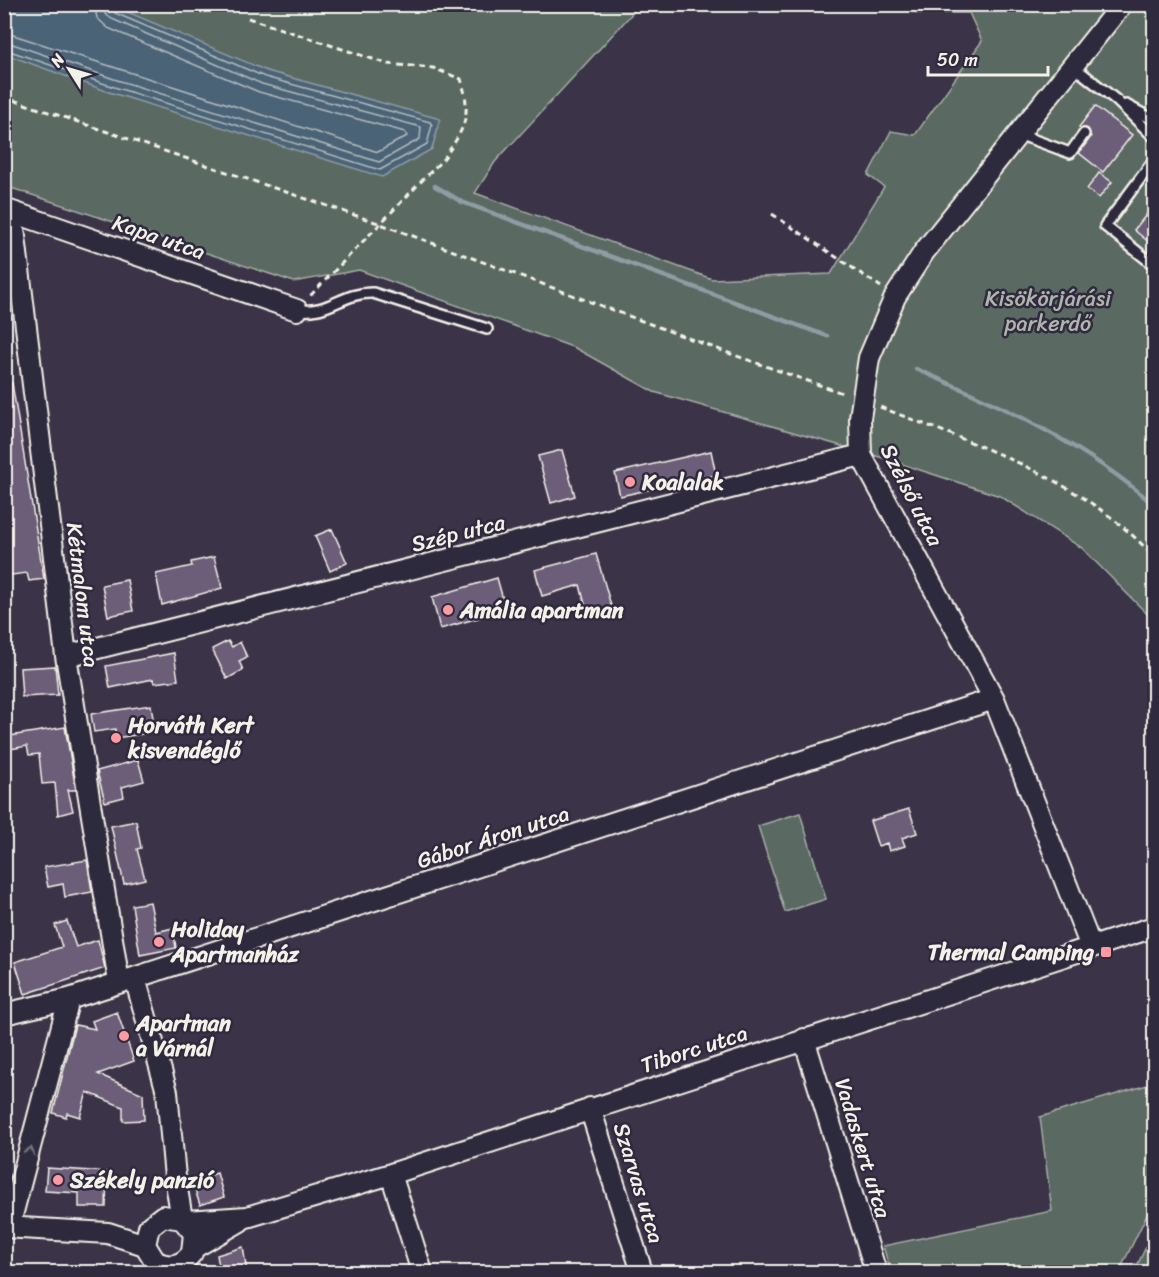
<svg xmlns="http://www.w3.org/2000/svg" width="1159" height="1277" font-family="Sriracha,sans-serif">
<rect width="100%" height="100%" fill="#3b3449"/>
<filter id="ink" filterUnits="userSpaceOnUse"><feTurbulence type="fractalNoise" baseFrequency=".0167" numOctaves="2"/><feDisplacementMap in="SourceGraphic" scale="12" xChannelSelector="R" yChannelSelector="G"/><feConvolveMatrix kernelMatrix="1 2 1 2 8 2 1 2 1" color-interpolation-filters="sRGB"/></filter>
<g filter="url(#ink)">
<path fill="#5a6a62" stroke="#a7aea5" stroke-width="1.5" d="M5,5H640L495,162L475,193L712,279L831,274L884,187L868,175L891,131L915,135L982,41L969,13H917L899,5H1154V621L1082,548L1000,496L883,458L654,392L575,348L359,270L294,282L5,186Z
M800,813L826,899L785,912L758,826Z
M1154,1083V1200L1119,1272H891L883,1246L1052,1211L1040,1117Z
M1154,1230V1272H1134Z"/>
<path fill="#4c6477" stroke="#8f9ca4" stroke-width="1.5" d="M4,5H111L267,71L440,119L432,149L382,177L109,92L5,54Z"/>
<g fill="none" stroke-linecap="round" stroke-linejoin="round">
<path stroke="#b1b9bb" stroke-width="1.5" d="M4,32L378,152L407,136L405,132L259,92L108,28L97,18L94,4
M4,41L114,79L379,162L420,139L421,127L262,84L112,19L105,14L103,4
M4,49L111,86L380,170L427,144L432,125L430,122L265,77L115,13L111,4"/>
<path stroke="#8f9ca4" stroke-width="4.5" d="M435,186L462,202L827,336
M916,369C1000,405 1085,444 1154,505"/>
</g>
<path fill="#6c5d78" stroke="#f4f1e8" stroke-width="1.5" d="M1095,106L1132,135L1103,172L1079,153L1091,137L1088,129L1079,127Z
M1099,173L1112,182L1099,198L1087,189Z
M1155,204V247L1134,230Z
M4,383H12L44,579L29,581L27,573L4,576Z
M562,450L575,496L551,503L538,456Z
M711,451L716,475L620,496L615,473Z
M332,529L347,563L330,571L315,536Z
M596,554L612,609L588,616L580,585L542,596L535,570Z
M214,557L222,588L162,605L156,574L192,566L191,562Z
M497,578L506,610L440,629L432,597Z
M127,580L133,611L108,616L102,585Z
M228,641L232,647L240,642L247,657L239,661L243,670L227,679L212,649Z
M174,653L178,680L154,683L153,679L110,688L106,666Z
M55,666L58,695L22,697L20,668Z
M151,705L155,732L116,738L115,729L94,732L91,714Z
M65,727L76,790H68L73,811L58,815L55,783L42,784L39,754L29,755L27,746L4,750V737Z
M138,760L144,781L122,787L124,797L105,802L97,771Z
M909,809L917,833L902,838L905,846L889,851L887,843L878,846L870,821Z
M136,821L141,848L137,849L145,879L124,884L111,826Z
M87,860L92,892L65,897L63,884L48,887L44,867Z
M150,902L156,932L173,928L176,948L140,955L132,905Z
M67,921L76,947L98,940L105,968L25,994L15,962L62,947L55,925Z
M117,1012L134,1061L98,1074L143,1094L144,1120L123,1121V1107L87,1092L80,1117L67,1113L66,1117L53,1113L75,1025L95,1029L92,1021Z
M47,1168L107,1172L106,1207H79V1193L45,1191Z
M217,1173L224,1197L200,1205L192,1181Z
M243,1247L247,1272H220L217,1255Z"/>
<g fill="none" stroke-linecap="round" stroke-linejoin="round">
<defs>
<path id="service" d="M1073,66L1116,100L1154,137
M1126,105L1154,120
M1018,134L1070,153L1084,134
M1154,160L1105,226L1154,265
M297,310C331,314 342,292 373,293L487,329"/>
<path id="minor" d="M4,209L297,310
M12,212L66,656L119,982
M66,656L861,455
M1091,947L994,699L861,455L860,418L869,358L895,297L924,252L1122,4
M135,978L167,1092L175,1177L182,1219
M4,1014L69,999L994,699
M804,1039L876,1272
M590,1108L642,1272
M391,1174L422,1272
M186,1221L247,1217L391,1174L1154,927
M4,1227L108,1233L145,1245L155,1261C170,1269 182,1266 192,1253L194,1233L182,1219L163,1216L149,1227L145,1245
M9,1227L69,999
M195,1247L240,1221"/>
</defs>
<use href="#service" stroke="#f4f1e8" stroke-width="14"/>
<use href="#minor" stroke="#f4f1e8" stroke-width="24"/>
<path stroke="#f4f1e8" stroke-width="3" stroke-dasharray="6 4.5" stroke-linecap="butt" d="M248,18L388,64L433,68L461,79C472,115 465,128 444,158L309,297
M4,97L378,223L731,354L845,394
M772,214L881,287
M880,407C976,445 1083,478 1154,557
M1147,1272L1154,1258"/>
<use href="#service" stroke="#2f2a3d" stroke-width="9"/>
<use href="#minor" stroke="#2f2a3d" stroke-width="20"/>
</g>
<defs><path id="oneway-chevron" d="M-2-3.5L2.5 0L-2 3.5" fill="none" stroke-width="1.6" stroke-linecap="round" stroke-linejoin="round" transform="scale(1.5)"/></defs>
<use stroke="#747079" href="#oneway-chevron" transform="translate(30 1151) rotate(-75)"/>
</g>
<g fill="#ff9aa2" stroke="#2f2a3d" stroke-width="2">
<circle cx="630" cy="482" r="6"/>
<circle cx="448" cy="610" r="6"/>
<circle cx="116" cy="738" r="6"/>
<circle cx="159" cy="942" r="6"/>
<rect x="1100" y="946" width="12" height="12" rx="3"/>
<circle cx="124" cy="1036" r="6"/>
<circle cx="58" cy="1180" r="6"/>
</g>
<g text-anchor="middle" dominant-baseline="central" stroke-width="5" stroke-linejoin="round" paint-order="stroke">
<g font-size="22" fill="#f4f1e8" stroke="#2f2a3d">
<text transform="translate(159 237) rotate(19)">Kapa utca</text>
<text transform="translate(912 495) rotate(63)">Szélső utca</text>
<text transform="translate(458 533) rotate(-14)">Szép utca</text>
<text transform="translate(83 595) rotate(83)">Kétmalom utca</text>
<text transform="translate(493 837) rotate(-18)">Gábor Áron utca</text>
<text transform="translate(694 1049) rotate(-18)">Tiborc utca</text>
<text transform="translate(863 1148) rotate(73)">Vadaskert utca</text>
<text transform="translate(639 1183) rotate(73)">Szarvas utca</text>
</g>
<g font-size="22" fill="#afb4ac" stroke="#2f2a3d">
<text x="1048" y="298">Kisökörjárási<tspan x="1048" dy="25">parkerdő</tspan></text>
</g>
<g font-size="22" font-weight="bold" fill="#f4f1e8" stroke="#2f2a3d" text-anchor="start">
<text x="642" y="482">Koalalak</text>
<text x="460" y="610">Amália apartman</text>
<text x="128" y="725">Horváth Kert<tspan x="128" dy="25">kisvendéglő</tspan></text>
<text x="171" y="929">Holiday<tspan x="171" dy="25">Apartmanház</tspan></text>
<text x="1094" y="952" text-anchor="end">Thermal Camping</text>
<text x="136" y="1023">Apartman<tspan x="136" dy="25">a Várnál</tspan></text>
<text x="70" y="1180">Székely panzió</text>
</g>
</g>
<rect width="1159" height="1277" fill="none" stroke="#2f2a3d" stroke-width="24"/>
<rect x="12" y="12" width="1135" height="1253" fill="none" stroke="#f4f1e8" stroke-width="2" filter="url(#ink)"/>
<g transform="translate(69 69) rotate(307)" stroke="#2f2a3d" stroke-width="4.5" paint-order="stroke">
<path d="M0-4.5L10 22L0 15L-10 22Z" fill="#f4f1e8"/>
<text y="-9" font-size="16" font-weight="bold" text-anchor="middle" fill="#f4f1e8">N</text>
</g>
<path d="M928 66v9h120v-9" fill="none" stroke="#f4f1e8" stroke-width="3"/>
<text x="937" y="66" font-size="18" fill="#f4f1e8" stroke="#2f2a3d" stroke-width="4.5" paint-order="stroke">50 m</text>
</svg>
